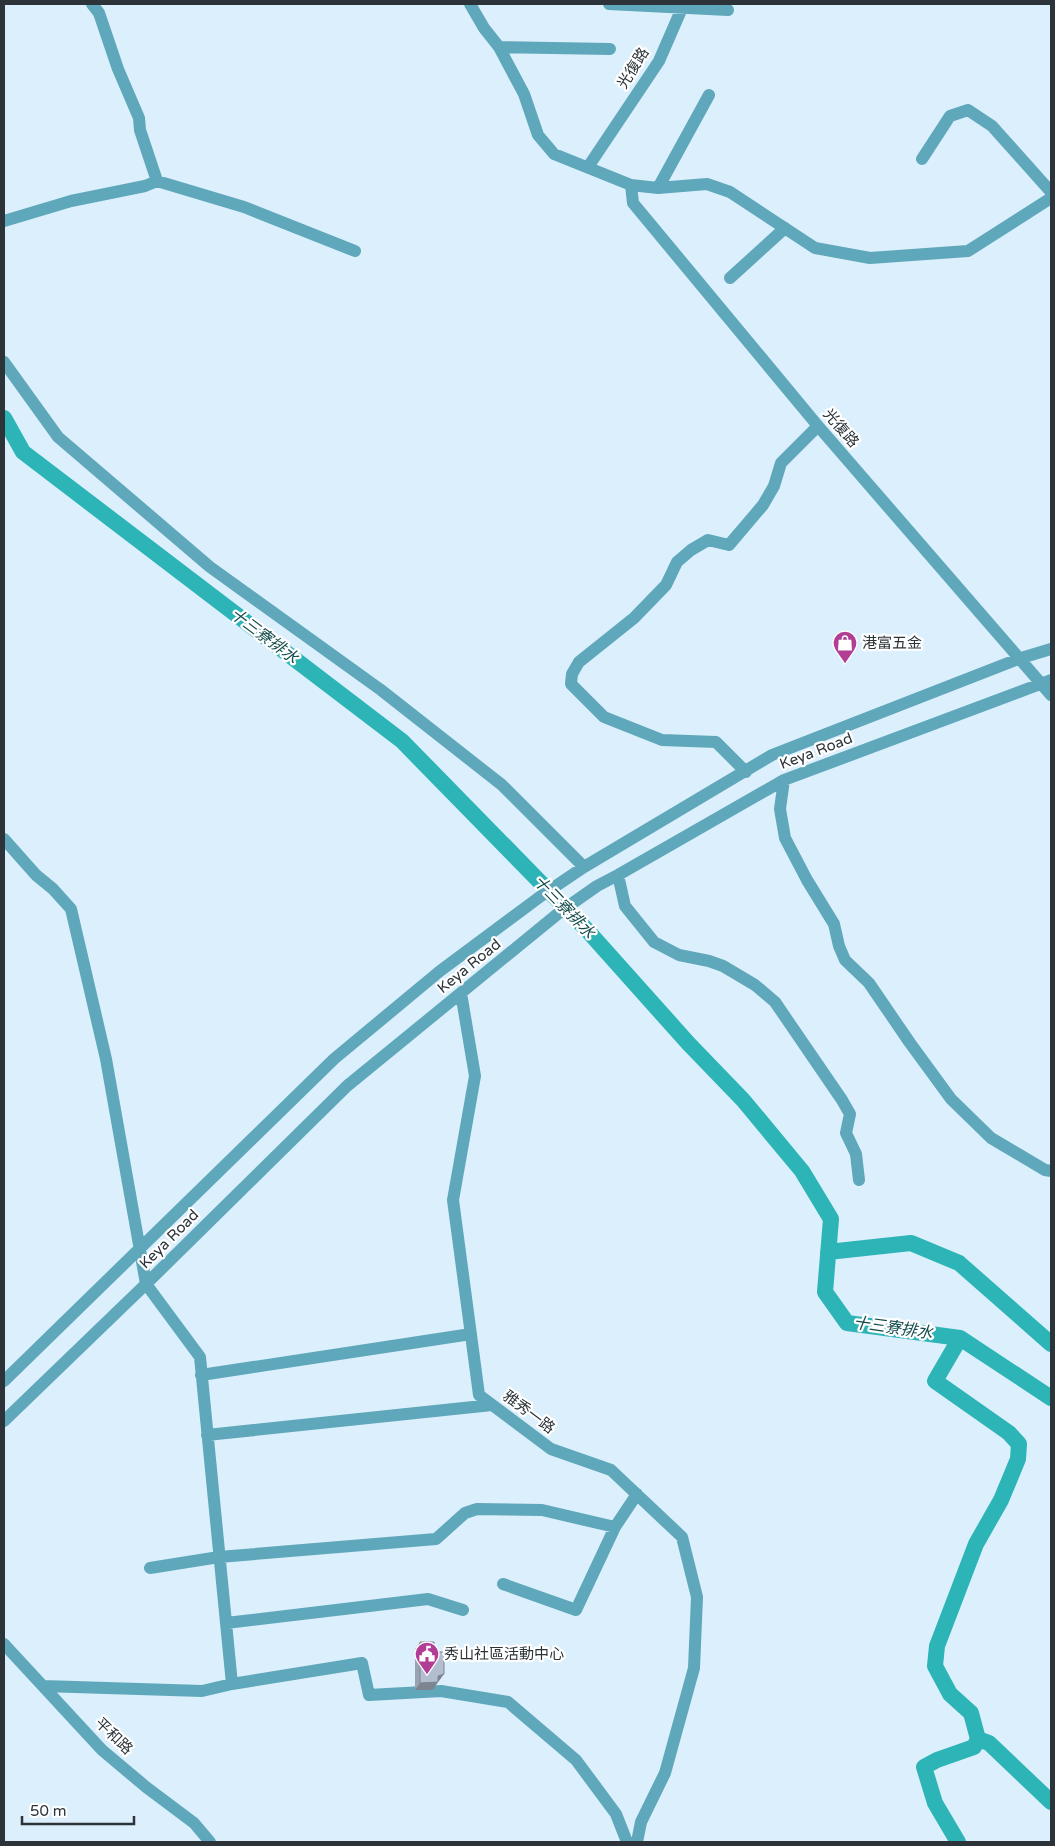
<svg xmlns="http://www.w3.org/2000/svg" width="1055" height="1846" font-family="'Varela Round','Noto Sans TC',sans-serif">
<rect width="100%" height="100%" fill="#dbeffc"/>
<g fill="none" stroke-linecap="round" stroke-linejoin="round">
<path stroke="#2cb4b6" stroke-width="16" d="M4,418L23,452L402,741L587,930L688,1043L743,1100L802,1171L831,1219L825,1292L847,1323L960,1338L1051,1398
M828,1252L911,1243L959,1263L1051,1344
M960,1338L935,1381L1009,1433L1019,1444L1018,1459L1001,1500L976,1544L937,1646L935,1666L950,1694L971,1713L978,1739L989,1743L1051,1802
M958,1842L935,1803L924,1767L937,1760L974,1747L978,1739"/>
<path stroke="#5fa7ba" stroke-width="12" d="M92,4L99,13L118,69L139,118L140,130L157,181
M470,4L484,28L499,47L524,94L538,135L554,154L631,185L658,188L707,184L730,192L815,248L870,258L968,251L1051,198
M609,4L728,10
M499,47L610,49
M922,159L950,116L968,110L992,126L1051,192
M588,167L659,61L682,8
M631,185L633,203L818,426L1051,695
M658,188L709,95
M4,221L71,201L145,186L157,181L244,207L355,251
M730,278L785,228
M4,362L58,437L210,567L381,690L502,785L584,867
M746,772L716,742L662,740L604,717L571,684L572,674L579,662L634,618L666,585L677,562L691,550L708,540L729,545L763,505L774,486L781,463L818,426
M784,780L780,809L785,838L807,880L834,924L839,946L845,960L869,983L910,1043L951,1099L991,1138L1045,1170L1051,1171
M4,839L36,875L53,889L71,909L106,1059L146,1284L200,1357L232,1684
M618,875L625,906L654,942L679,955L709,961L723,966L755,985L775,1002L842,1100L850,1114L846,1133L856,1154L859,1180
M461,993L475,1076L453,1200L479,1395L551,1449L611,1470L682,1537L697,1597L694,1668L665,1773L641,1822L637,1842
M201,1375L471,1334
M4,1381L334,1059L440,971L541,896L584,867L772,755L1021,658L1051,649
M4,1421L146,1284L347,1086L560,912L597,886L618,875L784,780L1051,680
M207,1435L492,1405
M150,1568L219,1557L436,1539L465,1513L477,1509L542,1510L615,1527
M503,1584L576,1610L615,1527L637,1494
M226,1623L428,1599L463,1610
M4,1644L102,1750L146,1787L194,1823L210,1842
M43,1686L202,1691L232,1684L362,1663L369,1695L441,1691L508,1702L576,1760L616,1814L627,1842"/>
</g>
<path fill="#99a3b2" d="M420,1642L434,1652L439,1681H438L433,1690H415V1649Z"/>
<path fill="#7d8591" d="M444,1674L439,1681L435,1683L438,1682L433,1690H415L420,1683Z"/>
<path fill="#b2becf" stroke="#7d8591" d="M420,1642H434V1652H444V1674L438,1676V1682L420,1683Z"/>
<defs>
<symbol id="shop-pin" viewBox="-11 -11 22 30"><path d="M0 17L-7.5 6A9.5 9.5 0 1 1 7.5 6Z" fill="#b13d95" stroke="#fff"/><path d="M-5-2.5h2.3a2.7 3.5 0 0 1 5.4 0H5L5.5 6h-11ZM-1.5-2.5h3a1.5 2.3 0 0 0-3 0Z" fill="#fff"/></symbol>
<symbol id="civic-pin" viewBox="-11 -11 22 30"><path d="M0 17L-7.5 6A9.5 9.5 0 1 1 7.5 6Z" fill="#b13d95" stroke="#fff"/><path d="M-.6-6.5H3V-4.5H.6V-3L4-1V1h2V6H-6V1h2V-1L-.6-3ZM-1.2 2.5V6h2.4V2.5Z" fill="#fff"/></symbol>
</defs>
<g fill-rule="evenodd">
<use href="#shop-pin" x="831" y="629" width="28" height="38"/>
<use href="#civic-pin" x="413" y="1640" width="28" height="38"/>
</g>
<g text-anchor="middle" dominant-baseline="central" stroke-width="4.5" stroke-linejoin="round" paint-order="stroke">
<g font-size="15" fill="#2c3439" stroke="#fff">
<text transform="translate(633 68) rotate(-58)">光復路</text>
<text transform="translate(841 428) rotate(49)">光復路</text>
<text transform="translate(816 751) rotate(-21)">Keya Road</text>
<text transform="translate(469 966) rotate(-39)">Keya Road</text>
<text transform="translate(169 1239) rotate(-45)">Keya Road</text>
<text transform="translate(529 1412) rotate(37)">雅秀一路</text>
<text transform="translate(114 1736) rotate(44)">平和路</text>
</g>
<g font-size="15" fill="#2c3439" stroke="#fff" text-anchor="start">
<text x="862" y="643">港富五金</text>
<text x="444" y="1654">秀山社區活動中心</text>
</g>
<g font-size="16" font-style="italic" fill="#154d4d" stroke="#fff">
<text transform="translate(264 636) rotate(37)">十三寮排水</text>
<text transform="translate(564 907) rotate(46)">十三寮排水</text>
<text transform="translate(893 1328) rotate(8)">十三寮排水</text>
</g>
</g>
<rect width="1055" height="1846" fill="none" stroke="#2c3439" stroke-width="10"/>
<path d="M22 1816v8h112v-8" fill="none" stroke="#2c3439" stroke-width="2.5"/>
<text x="30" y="1816" font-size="15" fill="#2c3439" stroke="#ffffff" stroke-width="4" paint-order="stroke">50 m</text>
</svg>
